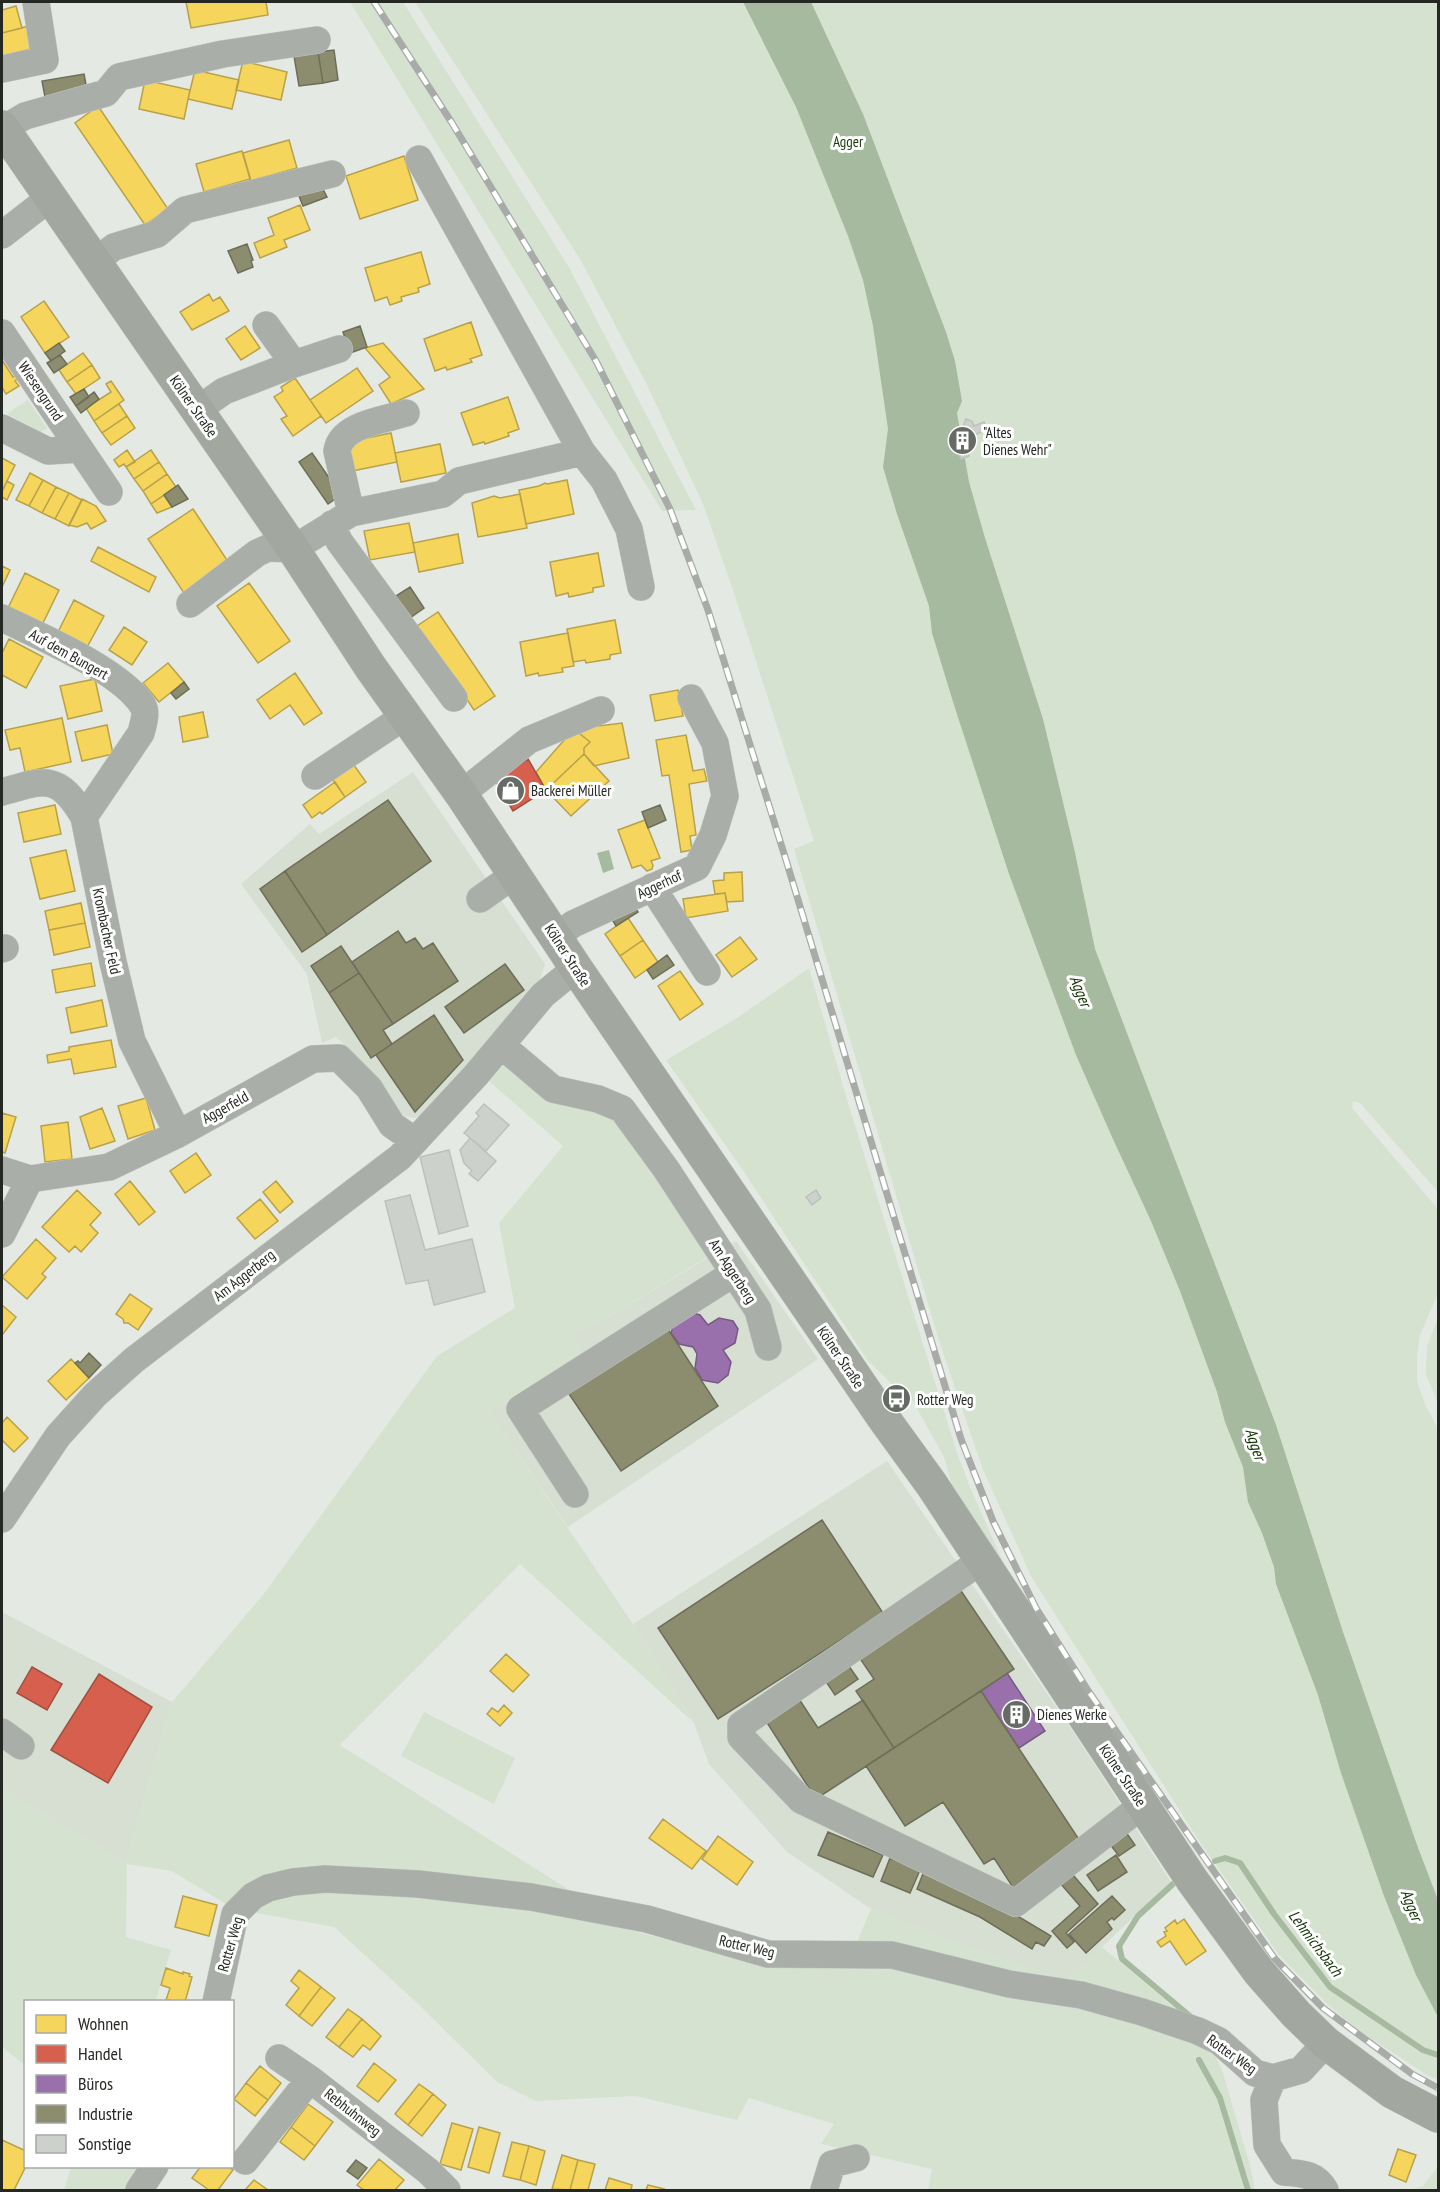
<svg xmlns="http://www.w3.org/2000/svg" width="1440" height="2192" font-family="'PT Sans Narrow',sans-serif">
<rect width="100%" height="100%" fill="#e4eae3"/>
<path fill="#d6dfd2" d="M413,772L545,964L540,979L528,995L425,1114L415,1118L405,1116L396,1110L371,1071L336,1037L322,1043L307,974L241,884L310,824L319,834Z
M736,1241L818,1359L568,1527L490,1413L581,1350L571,1334L604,1320Z
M887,1461L1066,1721L1171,1882L1063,1984L1047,1974L937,1936L871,1909L787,1852L709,1764L694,1723L633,1624Z
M2,1612L172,1702L126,1863L2,1789Z"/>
<path fill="#d5e2d0" d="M350,2H403L570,269L696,510L662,511Z
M415,2H1438V1192L1360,1103L1353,1101L1352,1108L1438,1209V1294L1420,1335L1417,1356V1381L1425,1404L1438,1429V2080L1427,2075L1361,2032L1327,2004L1279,1955L1199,1841L1032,1578L983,1470L939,1341L794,849L814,841L734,593L703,504L647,385L580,259Z
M28,400L47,428L41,432L7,414Z
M809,968L849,1106L957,1453L970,1487L1007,1571L953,1489L944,1457L911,1398L907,1393L895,1387L868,1361L742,1169L666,1060L737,1018Z
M503,1064L612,1116L711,1255L604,1320L572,1334L581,1350L490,1413L633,1624L694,1723L520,1564L340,1745L585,1900L629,1930L765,1964L846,1968L871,1909L937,1936L1048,1974L1063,1984L1102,1947L1189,2020L1209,2043L1222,2070L1250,2165L1255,2190H928L932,2169L821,2144L834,2124L749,2098L737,2120L636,2096L536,2101L497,2082L414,2000L334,1927L234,1909L172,1871L127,1864L126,1937L171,1950L156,2000L158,2001L26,2002L25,2065L2,2047V1789L126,1863L172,1702L263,1595L437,1356L515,1308L499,1223L563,1146L489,1081Z
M1438,1318V1403L1426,1375L1427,1346Z
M424,1712L515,1758L494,1804L401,1756Z
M1438,2166V2190H1409L1423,2186Z
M71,2167H155L139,2190H64Z"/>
<path fill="#a6ba9f" d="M743,2H811L863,114L946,332L955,361L962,401L957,413L969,482L985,538L1043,719L1074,848L1095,949L1276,1425L1343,1632L1417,1845L1438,1900V2017L1416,1975L1384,1896L1341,1773L1318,1695L1276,1584L1274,1567L1262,1533L1248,1502L1243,1467L1225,1422L1217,1392L1180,1291L1151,1221L1112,1137L1076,1055L1009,874L954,705L932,633L929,606L897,514L883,467L888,429L873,326L863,280L848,236L796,107Z
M609,850L614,869L603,873L597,853Z"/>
<path fill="#f6d55c" stroke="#b7a14b" stroke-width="1.5" d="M186,2H266L268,15L191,28Z
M16,6L22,28L2,33V10Z
M29,26L35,48L2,56V33Z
M243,61L287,72L281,100L236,90Z
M195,70L239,80L232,109L188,99Z
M145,80L190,90L184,119L139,109Z
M98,106L168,209L145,225L75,123Z
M289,140L297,168L251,181L243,153Z
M242,151L250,179L204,192L196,164Z
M404,156L418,200L360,219L346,176Z
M300,205L310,230L284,240L287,247L260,258L254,243L274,235L268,218Z
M421,252L430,284L418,288L419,292L401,297L402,301L390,305L387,297L375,301L365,268Z
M209,294L213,301L220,297L229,311L192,330L180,312Z
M44,301L69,337L45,353L21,317Z
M471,322L482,355L470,359L472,362L447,370L446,367L435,371L424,339Z
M245,326L260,348L241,360L226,339Z
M383,343L424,389L391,404L379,385L390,377L365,348Z
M83,353L92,365L67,382L59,370Z
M2,360L13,377L18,373L21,377L15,381L19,386L6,394L2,387Z
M92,365L100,378L76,394L67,382Z
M357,368L373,391L326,423L310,400Z
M295,378L321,416L293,436L281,419L287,416L274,397L283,391L281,387Z
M111,381L124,400L94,421L86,408L111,392L106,384Z
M508,397L519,429L508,433L509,436L485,444L484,442L473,445L461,413Z
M119,404L127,416L102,433L94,421Z
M127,416L135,428L111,445L102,433Z
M391,433L397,462L352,471L347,442Z
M440,444L446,473L401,482L395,453Z
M127,450L135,462L126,467L124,464L119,467L114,460Z
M151,450L159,462L134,479L126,467Z
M2,458L15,465L2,491Z
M159,462L167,474L143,491L134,479Z
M30,473L43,480L29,506L16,500Z
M167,474L176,487L151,504L143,491Z
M43,480L56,487L42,513L29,506Z
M567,480L574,514L526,524L519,490L539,486L545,483L547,484Z
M7,481L14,485L7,500L2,497V492Z
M56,487L69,493L55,519L42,513Z
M69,493L82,500L69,526L55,519Z
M520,494L527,528L478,537L472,503L494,496L500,498Z
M164,495L172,507L157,513L151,504Z
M82,499L96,506L106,521L91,529L87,523L77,527L69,525Z
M193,509L231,566L186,596L148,539Z
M409,523L415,552L370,560L364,531Z
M458,534L463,563L419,572L413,543Z
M98,547L156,577L149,592L91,561Z
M598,553L604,586L593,588V592L569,597L568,593L556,596L550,562Z
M2,566L10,570L2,587Z
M25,573L59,590L42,625L8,608Z
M249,583L290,641L258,663L217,606Z
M74,600L104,616L86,649L57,634Z
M438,612L495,696L474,710L417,626Z
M615,620L621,653L610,655V659L586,663L585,660L573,662L567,629Z
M124,627L147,642L132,665L109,650Z
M568,633L574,666L562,668L563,672L539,676L538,673L526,676L520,642Z
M9,639L43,657L26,688L2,675V653Z
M168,663L184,682L159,702L143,683Z
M295,673L322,713L304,725L290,705L270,719L257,700Z
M95,679L102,711L68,719L60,686Z
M678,690L683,716L655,721L650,695Z
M203,712L208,737L183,742L179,717Z
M62,718L71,762L25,772L20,748L10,750L5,730Z
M622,723L629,758L594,766L584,754V748L590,742L574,729Z
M107,725L113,754L82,761L75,732Z
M574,729L590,742L584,748V754L546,790L536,772Z
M686,735L693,771L704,769L707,781L689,784L696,835L690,836L692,850L681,852L669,775L662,776L656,740Z
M584,754L609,781L571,816L546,790Z
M351,761L366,782L345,797L328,773Z
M335,782L345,797L322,814L320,812L312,818L303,805Z
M55,805L61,834L24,842L18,813Z
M645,820L660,858L651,861L653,865L652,869L647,871L641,865L632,868L618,830Z
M66,850L75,891L40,899L30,858Z
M742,872L743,901L727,902L725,893L715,894L713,881L724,880V873Z
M725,893L728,911L686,918L683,899Z
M81,903L85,923L49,930L45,911Z
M628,918L643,940L620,956L605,934Z
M85,923L90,947L54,955L49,930Z
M740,937L757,959L732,977L716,955Z
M643,940L658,962L635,978L620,956Z
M91,963L95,986L56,993L52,970Z
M680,971L703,1004L680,1020L658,986Z
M102,1000L107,1026L71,1033L66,1008Z
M111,1040L116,1067L74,1074L71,1059L48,1063L47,1055L69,1051V1047Z
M146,1098L155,1130L128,1139L118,1106Z
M102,1108L115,1141L90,1149L80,1117Z
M2,1113L16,1117L5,1153L2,1152Z
M68,1122L72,1159L45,1162L41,1126Z
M196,1153L211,1175L185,1193L170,1171Z
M130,1181L155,1212L139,1225L115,1194Z
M276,1181L293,1202L280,1213L263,1192Z
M77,1190L101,1213L90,1225L98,1233L81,1252L75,1246L69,1252L42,1227Z
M260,1199L278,1221L255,1239L237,1218Z
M36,1239L56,1258L42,1274L46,1277L27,1299L2,1277Z
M130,1294L152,1309L138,1330L128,1323H124L123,1319L116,1314Z
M2,1305L16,1317L2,1335Z
M71,1359L89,1378L66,1400L48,1381Z
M7,1417L28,1438L14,1452L2,1440V1423Z
M506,1654L529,1675L513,1692L490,1671Z
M504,1705L512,1713L500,1726L487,1714L492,1708L498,1712Z
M663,1819L706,1851L692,1869L649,1838Z
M718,1836L753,1862L737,1885L702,1859Z
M183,1896L217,1905L209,1936L175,1927Z
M1184,1919L1206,1951L1186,1965L1170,1941L1161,1947L1157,1942L1166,1936L1164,1932L1167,1931L1165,1928L1175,1920L1177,1924Z
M166,1968L183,1974V1972L190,1974L189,1976L192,1977L185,2002L166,2000L170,1988L161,1985Z
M299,1970L321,1987L299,2016L286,2005L299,1988L291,1981Z
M321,1987L335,1998L312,2026L299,2016Z
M348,2009L362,2019L339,2047L326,2037Z
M362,2019L381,2036L370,2050L363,2045L353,2057L339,2047Z
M374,2063L396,2080L378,2102L357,2086Z
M260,2066L281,2083L268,2100L246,2083Z
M246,2083L268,2100L255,2116L234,2099Z
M419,2084L433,2094L408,2125L395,2114Z
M433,2094L446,2105L422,2136L408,2125Z
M308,2104L333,2122L315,2146L291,2127Z
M452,2123L473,2129L461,2170L440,2164Z
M291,2127L315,2146L304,2160L280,2142Z
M479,2127L500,2133L489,2173L468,2167Z
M2,2140L26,2151V2166L14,2190H2Z
M512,2142L529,2146L520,2180L503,2176Z
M529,2146L545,2151L536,2185L520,2180Z
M1398,2149L1416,2155L1406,2182L1389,2175Z
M562,2155L578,2160L570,2190L552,2189Z
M379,2159L404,2180L395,2190H364L357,2185Z
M578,2160L595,2164L588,2190H570Z
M201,2166H227L233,2170L218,2190H209L192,2178Z
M609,2178L632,2185L631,2190H605Z
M254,2180L268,2190H245Z
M648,2185L664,2189L663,2190H646Z"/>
<path fill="#d6604d" stroke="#a14f40" stroke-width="1.5" d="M528,759L546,790L513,811L495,780Z
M32,1667L62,1684L47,1710L17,1693Z
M99,1674L152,1707L108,1783L51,1750Z"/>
<path fill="#9970ab" stroke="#765a82" stroke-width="1.5" d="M686,1311L700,1315L708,1325L719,1318L733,1321L738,1329L735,1343L723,1350L731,1362L728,1375L718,1383L702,1380L695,1368L697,1354L693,1347L679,1344L671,1333L675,1319Z
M1007,1673L1045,1731L1019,1748L981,1691Z"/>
<path fill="#8c8c6e" stroke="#6d6e57" stroke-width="1.5" d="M334,50L338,80L323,83L318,52Z
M318,52L323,83L299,86L294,56Z
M84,74L87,90L45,97L42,81Z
M323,189L327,197L303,206L299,196Z
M247,244L253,260L251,261L253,267L238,273L228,251Z
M360,326L367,347L350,353L343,332Z
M59,343L65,351L51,361L45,353Z
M60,355L67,364L54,373L47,363Z
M84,389L89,397L76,406L70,397Z
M94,392L99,399L81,413L76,406Z
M312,453L341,495L328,504L299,462Z
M178,485L188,499L172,507L164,495Z
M410,587L424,608L410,618L396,596Z
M184,682L189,689L176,699L171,693Z
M388,800L431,861L327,935L285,871Z
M660,805L666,820L648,828L642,812Z
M285,871L327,935L302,952L260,889Z
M631,901L638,912L616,926L610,916Z
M398,931L406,943L415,938L423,949L433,943L458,981L393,1024L352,962Z
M341,946L359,973L329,993L311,966Z
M667,955L674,965L653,979L647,970Z
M505,964L524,990L464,1033L445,1007Z
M359,973L393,1024L383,1030L392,1044L371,1058L329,993Z
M434,1015L463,1060L415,1112L376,1055Z
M666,1326L718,1406L621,1471L569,1394Z
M89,1353L101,1365L89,1378L75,1363L78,1361L80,1363Z
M822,1520L883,1613L718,1719L658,1628Z
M959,1588L1014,1669L894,1748L856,1691L874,1679L859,1657Z
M846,1662L858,1679L835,1695L823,1677Z
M981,1691L1082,1844L1014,1889L994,1858L984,1864L943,1802L905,1826L866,1766Z
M797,1696L818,1728L863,1700L894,1748L816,1799L764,1718Z
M1125,1831L1135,1845L1119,1856L1109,1843Z
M828,1832L883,1855L873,1877L818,1855Z
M1116,1855L1127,1872L1098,1891L1087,1875Z
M890,1858L920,1870L910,1893L881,1881Z
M924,1871L984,1896L1051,1936L1044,1946L1036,1942L1032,1949L980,1917L917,1889Z
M1073,1875L1098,1904L1066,1933L1074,1942L1067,1948L1052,1931L1080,1906L1061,1884Z
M1112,1896L1125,1910L1114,1920L1112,1918L1107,1922L1112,1929L1086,1953L1069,1934Z
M356,2160L367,2168L358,2179L347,2171Z"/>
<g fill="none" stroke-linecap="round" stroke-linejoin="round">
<path stroke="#a6ba9f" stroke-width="6" d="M1215,1861L1225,1858L1240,1863L1274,1914L1330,1987L1423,2050L1438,2055
M1173,1884L1138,1916L1119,1946L1122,1959L1191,2017
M1199,2060L1220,2098L1248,2190"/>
</g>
<path fill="#cdd1cb" stroke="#bcc1bb" stroke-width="1.5" d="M966,419L972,421L974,426L984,422L987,430L968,437L965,445L969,456L961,459L956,446Z
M484,1104L509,1125L486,1151L464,1133L479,1116L476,1113Z
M470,1138L496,1161L478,1181L469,1174L472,1171L464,1163L460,1150Z
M449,1150L468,1226L439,1234L420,1157Z
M816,1190L821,1198L812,1205L806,1197Z
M410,1195L425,1250L472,1239L485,1292L434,1305L428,1280L406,1284L385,1201Z"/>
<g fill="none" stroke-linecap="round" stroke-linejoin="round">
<defs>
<path id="minor" d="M2,69L45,60L36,2
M3,129L25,116L106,93L119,77L223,54L317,40
M419,159L582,452
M2,235L51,197
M95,261L114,247L157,234L185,210L332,174
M266,325L294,364L339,349
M2,333L80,449
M197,410L224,391L294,364
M2,428L48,451L80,449L109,492
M351,513L337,451C341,424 384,420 406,413
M332,524L339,541L454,698
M190,604L257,553L268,548L293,549L351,513L443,494L459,481L582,452L604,480L629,529L641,587
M2,618C39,636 122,671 143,706C147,713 143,725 141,733L84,817
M315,776L405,716
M2,792C45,779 59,774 84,817L113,962L132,1041L178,1134
M461,794L529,740L601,710
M652,887L707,972
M480,899L514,875
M556,937L573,924L697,867L713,835L725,796L715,743L691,698
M2,949L5,948
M501,1045L553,1089L598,1099L622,1109L666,1169L758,1310L768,1347
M2,1170L30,1179L109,1167L178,1134L313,1059L339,1058L369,1088L392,1125L415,1141
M2,1234L30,1179
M575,1494L520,1409L734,1273
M2,1519L58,1436L95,1395L134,1360L400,1157L476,1075L543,995L576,968
M981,1561L741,1725V1737L801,1800L1016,1903L1131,1814L1141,1803
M2,1732L21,1746
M216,2002L235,1914L253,1896L268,1888L293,1882L325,1879L418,1884L531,1897L647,1919L768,1954L892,1955L1009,1984L1081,1995L1142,2012L1198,2031L1219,2041L1255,2073L1273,2078L1301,2070L1326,2043
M279,2058L310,2079
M1273,2078L1264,2100L1267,2145L1284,2172C1302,2174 1315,2173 1325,2190
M245,2161L310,2079L428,2171L447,2190
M139,2190L155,2166
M824,2190L832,2164L856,2158"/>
<path id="major" d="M2,127L293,549L371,668L461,794L576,968L882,1416L932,1485L1192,1880L1259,1972L1296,2014L1326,2043L1392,2092L1438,2116"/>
</defs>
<use href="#minor" stroke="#c2c6c1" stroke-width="28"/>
<use href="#major" stroke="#c2c6c1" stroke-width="34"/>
<use href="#minor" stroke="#aaaea9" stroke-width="27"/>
<use href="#major" stroke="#a2a8a0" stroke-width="33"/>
<defs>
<path id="rail" d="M374,2L452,123L596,361L670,509L708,610L786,860L961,1439L993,1521L1036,1608L1089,1692L1275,1959L1323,2008L1412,2074L1438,2088"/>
</defs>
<use href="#rail" stroke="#a8aba7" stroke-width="7"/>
<use href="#rail" stroke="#fff" stroke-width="4.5" stroke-dasharray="14" stroke-linecap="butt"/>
</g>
<defs>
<symbol id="building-disc" viewBox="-11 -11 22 22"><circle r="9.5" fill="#676b66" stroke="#fff"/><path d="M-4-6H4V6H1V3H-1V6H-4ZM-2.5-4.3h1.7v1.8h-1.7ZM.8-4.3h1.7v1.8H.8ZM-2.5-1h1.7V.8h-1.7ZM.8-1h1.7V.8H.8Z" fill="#fff"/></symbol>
<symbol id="shop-disc" viewBox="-11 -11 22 22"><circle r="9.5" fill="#676b66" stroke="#fff"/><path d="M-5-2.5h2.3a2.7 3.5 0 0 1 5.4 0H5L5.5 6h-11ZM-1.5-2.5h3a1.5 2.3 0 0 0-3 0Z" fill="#fff"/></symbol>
<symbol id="bus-disc" viewBox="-11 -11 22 22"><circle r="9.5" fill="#676b66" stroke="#fff"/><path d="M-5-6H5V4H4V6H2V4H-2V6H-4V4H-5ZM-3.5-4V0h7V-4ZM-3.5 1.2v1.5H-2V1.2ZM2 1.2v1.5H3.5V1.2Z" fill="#fff"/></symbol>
</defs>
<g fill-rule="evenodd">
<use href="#building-disc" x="946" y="424" width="33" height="33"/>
<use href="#shop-disc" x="494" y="774" width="33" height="33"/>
<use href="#bus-disc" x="880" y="1382" width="33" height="33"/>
<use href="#building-disc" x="1000" y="1698" width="33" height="33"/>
</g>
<g text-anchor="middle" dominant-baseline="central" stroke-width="6" stroke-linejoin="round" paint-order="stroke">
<g font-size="15" fill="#193b07" stroke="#fff">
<text x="848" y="141">Agger</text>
</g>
<g font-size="15" fill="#242722" stroke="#fff">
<text transform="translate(41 391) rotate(56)">Wiesengrund</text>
<text transform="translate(194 406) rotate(55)">Kölner Straße</text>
<text transform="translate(69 654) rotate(29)">Auf dem Bungert</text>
<text transform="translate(659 884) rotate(-25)">Aggerhof</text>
<text transform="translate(107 931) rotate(78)">Krombacher Feld</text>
<text transform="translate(568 955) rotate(57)">Kölner Straße</text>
<text transform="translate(225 1107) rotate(-29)">Aggerfeld</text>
<text transform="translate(733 1271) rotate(57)">Am Aggerberg</text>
<text transform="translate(244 1275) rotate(-38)">Am Aggerberg</text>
<text transform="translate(841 1357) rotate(56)">Kölner Straße</text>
<text transform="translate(1123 1775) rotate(56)">Kölner Straße</text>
<text transform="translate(230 1944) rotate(-74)">Rotter Weg</text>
<text transform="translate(747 1946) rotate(13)">Rotter Weg</text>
<text transform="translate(1232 2054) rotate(35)">Rotter Weg</text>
<text transform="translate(353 2112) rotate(38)">Rebhuhnweg</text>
</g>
<g font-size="15" fill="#242722" stroke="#fff" text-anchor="start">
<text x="983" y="432">"Altes<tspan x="983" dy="17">Dienes Wehr"</tspan></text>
<text x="531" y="790">Backerei Müller</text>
<text x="917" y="1399">Rotter Weg</text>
<text x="1037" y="1714">Dienes Werke</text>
</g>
<g font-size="16" font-style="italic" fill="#103200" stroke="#fff">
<text transform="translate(1081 991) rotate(68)">Agger</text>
<text transform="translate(1256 1444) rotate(72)">Agger</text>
<text transform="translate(1412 1905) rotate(68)">Agger</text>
<text transform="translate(1316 1943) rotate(53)">Lehmichsbach</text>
</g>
</g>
<rect width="1440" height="2192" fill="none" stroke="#242722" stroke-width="6"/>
<rect x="24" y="2000" width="210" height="168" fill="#ffffff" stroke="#a7a9a7" stroke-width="1.5"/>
<rect x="36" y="2015" width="30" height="18" fill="#f6d55c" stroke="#a7a9a7" stroke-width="1.5"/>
<text x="78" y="2030" font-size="18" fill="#242722">Wohnen</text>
<rect x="36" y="2045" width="30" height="18" fill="#d6604d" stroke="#a7a9a7" stroke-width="1.5"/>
<text x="78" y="2060" font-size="18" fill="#242722">Handel</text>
<rect x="36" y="2075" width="30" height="18" fill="#9970ab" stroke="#a7a9a7" stroke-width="1.5"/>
<text x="78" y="2090" font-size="18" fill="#242722">Büros</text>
<rect x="36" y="2105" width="30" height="18" fill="#8c8c6e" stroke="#a7a9a7" stroke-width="1.5"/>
<text x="78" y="2120" font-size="18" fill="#242722">Industrie</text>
<rect x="36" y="2135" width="30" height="18" fill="#cdd1cb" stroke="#a7a9a7" stroke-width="1.5"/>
<text x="78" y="2150" font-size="18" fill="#242722">Sonstige</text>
</svg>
